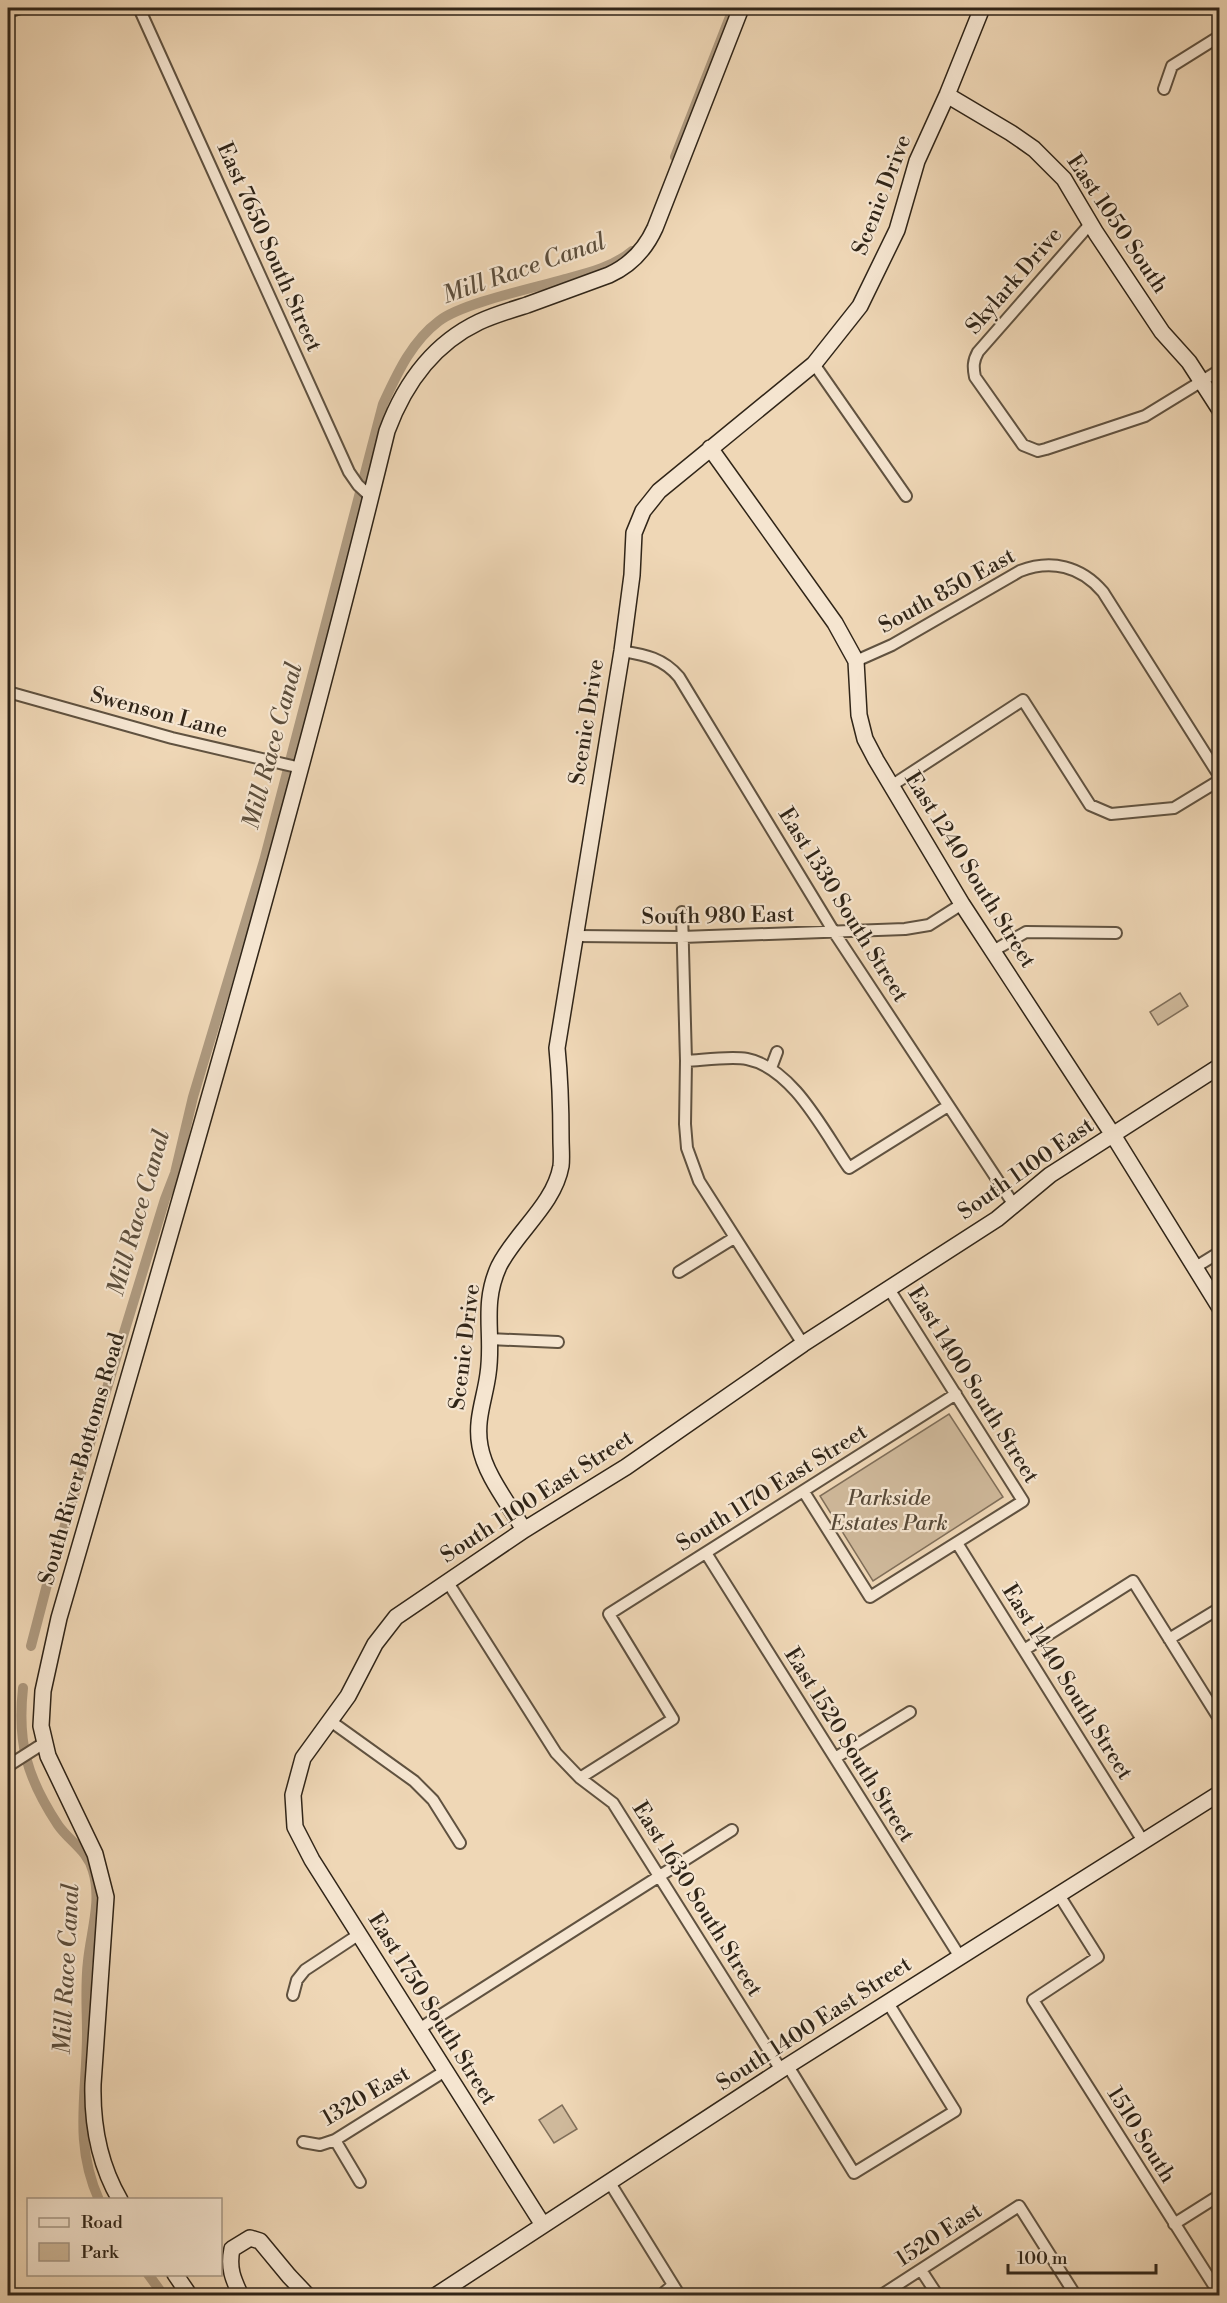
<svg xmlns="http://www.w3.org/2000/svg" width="1227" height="2303" font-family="'Libre Bodoni',serif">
<rect width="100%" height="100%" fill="#efd7b6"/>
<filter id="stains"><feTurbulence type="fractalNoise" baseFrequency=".00333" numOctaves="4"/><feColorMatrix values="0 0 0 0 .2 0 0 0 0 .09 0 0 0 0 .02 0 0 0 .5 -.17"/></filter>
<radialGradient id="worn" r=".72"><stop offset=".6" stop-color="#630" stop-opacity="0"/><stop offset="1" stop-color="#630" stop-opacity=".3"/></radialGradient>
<path fill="#cfb99b" stroke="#806f5a" stroke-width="1.5" d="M1180,993L1188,1006L1158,1025L1150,1012Z
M949,1414L1003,1497L873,1581L820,1496Z
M562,2105L577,2129L554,2143L539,2120Z"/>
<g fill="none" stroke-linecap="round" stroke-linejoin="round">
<path stroke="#ae9a80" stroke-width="10" d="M675,157L733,9
M31,1646L49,1577L165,1199L175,1173L193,1097L264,861L383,404C397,374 411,342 439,321C462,303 534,288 565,279C588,273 613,267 632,251
M23,1688C17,1743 27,1778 58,1825C69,1841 88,1851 93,1871C102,1901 91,1931 88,1961C85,1986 87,2009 87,2034C87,2094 73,2142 99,2200
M148,2274L164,2296"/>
<defs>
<path id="street" d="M139,8L349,472L358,485L371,497
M8,12L20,8
M1164,89L1172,66L1220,36
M1091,223L978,352C973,361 973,367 975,377L1023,445L1038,451L1046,449L1145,416L1220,370
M814,364L906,496
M622,651C645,655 663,658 679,677L834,932L1014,1205
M856,661L892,645L1020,571C1051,559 1081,566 1103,592L1220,777
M8,692L172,738L301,768
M891,786L1023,700L1090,805L1111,814L1174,808L1220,780
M682,912L686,1061L685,1124L687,1148L699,1181L803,1344
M577,936L682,937L905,929L929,925L962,904
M993,951L1026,932L1116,933
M686,1061C704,1060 730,1056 747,1059C793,1068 824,1132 849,1168L948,1106
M771,1068L777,1052
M1194,1268L1220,1252
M679,1272L734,1238
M489,1339L558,1342
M804,1492L870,1597L1023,1501L889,1289
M957,1543L1143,1841
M706,1553L960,1957
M447,1581L556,1753L580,1778L613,1803L781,2070
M1169,1639L1220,1608
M1024,1650L1133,1581L1220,1720
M329,1720L414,1781L433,1800L460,1843
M835,1758L910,1712
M8,1766L44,1743
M580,1778L673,1719L609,1614L956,1394
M1059,1895L1098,1957L1033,2000L1213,2284L1220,2290
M293,1995L297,1980L305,1970L358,1935
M419,2029L732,1830
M788,2066L854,2173L955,2111L888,2003
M335,2140L360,2182
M303,2142L320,2145L335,2140L445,2071
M610,2183L680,2296
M1174,2224L1220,2195
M921,2270L938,2296
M660,2296L673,2285
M880,2296L1019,2206L1076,2296"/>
<path id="secondary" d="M947,95L1011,133L1034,149L1064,179L1096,233L1162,332L1189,362L1220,410
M710,448L835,623L856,661L859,715L865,739L876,760L962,904L1113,1135L1220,1308
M524,1530C509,1504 485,1475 480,1446C475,1420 485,1398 488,1374C494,1335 481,1305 499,1266C516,1232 554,1205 561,1166C562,1158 561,1147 561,1139C561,1108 560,1078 557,1048L622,651L632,575L634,533L643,511L659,491L814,364L860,306L897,230L917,161L947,95L982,8
M120,2200C99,2164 92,2124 93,2084L106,1897L95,1854L48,1756L41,1726L43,1691L59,1618C173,1224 290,830 387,431C404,385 433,344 479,322C494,315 511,310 527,305C554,295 582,285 609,275C631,265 645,250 655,228L741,8
M543,2225L312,1860L295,1827L293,1795L303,1758L348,1696L375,1644L396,1617L524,1530L626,1467L803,1344L997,1219L1050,1175L1220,1066
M175,2274L190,2296
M241,2296C233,2279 228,2268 232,2249L250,2238L260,2241L289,2276L308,2296
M435,2296L781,2070L1220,1793"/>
</defs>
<use href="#street" stroke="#605240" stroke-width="14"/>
<use href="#secondary" stroke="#302518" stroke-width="18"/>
<use href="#street" stroke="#f5e5d0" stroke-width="10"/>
<use href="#secondary" stroke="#f5e5d0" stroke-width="15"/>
</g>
<g text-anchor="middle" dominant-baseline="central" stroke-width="4.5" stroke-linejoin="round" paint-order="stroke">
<g font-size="22" fill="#302518" stroke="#f5e5d0">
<text transform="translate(882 195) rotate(-69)">Scenic Drive</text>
<text transform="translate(1117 224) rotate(56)">East 1050 South</text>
<text transform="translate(269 247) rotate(66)">East 7650 South Street</text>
<text transform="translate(1014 281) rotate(-49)">Skylark Drive</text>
<text transform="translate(947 591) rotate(-29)">South 850 East</text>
<text transform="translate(159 713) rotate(15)">Swenson Lane</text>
<text transform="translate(587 722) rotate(-81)">Scenic Drive</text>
<text transform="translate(970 870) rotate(58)">East 1240 South Street</text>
<text transform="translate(843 905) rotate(58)">East 1330 South Street</text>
<text transform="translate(718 916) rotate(-1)">South 980 East</text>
<text transform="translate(1026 1169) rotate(-35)">South 1100 East</text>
<text transform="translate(465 1347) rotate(-83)">Scenic Drive</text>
<text transform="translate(973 1385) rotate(58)">East 1400 South Street</text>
<text transform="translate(82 1459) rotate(-74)">South River Bottoms Road</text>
<text transform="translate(772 1488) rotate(-32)">South 1170 East Street</text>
<text transform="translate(537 1497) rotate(-33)">South 1100 East Street</text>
<text transform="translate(1067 1682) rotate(58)">East 1440 South Street</text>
<text transform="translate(849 1745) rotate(58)">East 1520 South Street</text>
<text transform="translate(697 1899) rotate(58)">East 1630 South Street</text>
<text transform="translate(432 2009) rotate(58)">East 1750 South Street</text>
<text transform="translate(814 2024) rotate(-33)">South 1400 East Street</text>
<text transform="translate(366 2096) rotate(-30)">1320 East</text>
<text transform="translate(1141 2135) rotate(58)">1510 South</text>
<text transform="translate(939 2235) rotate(-33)">1520 East</text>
</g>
<g font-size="22" font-style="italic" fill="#584a39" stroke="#f5e5d0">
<text x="889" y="1498">Parkside<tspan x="889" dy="25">Estates Park</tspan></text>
</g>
<g font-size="24" font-style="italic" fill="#5c4e3c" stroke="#f5e5d0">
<text transform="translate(524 269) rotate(-19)">Mill Race Canal</text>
<text transform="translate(273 746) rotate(-75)">Mill Race Canal</text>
<text transform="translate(139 1213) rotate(-74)">Mill Race Canal</text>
<text transform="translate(67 1969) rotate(-87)">Mill Race Canal</text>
</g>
</g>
<rect width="1227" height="2303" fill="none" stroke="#efd7b6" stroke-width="30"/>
<rect x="9" y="9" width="1209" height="2285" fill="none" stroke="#302518" stroke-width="3"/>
<rect x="15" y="15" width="1197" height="2273" fill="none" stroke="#302518" stroke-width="1.5"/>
<rect x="27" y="2198" width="195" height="78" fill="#f5e5d0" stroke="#a69886" stroke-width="1.5"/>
<rect x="39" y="2218" width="30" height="9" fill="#f5e5d0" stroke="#a69886" stroke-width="1.5"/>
<text x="81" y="2228" font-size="18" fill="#302518">Road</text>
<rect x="39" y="2243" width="30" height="18" fill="#cfb99b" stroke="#a69886" stroke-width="1.5"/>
<text x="81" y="2258" font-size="18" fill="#302518">Park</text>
<path d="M1008 2264v9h148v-9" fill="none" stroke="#302518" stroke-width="3"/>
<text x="1017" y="2264" font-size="18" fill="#302518" stroke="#f5e5d0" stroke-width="4.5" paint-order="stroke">100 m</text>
<rect width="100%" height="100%" filter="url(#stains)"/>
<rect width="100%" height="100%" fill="url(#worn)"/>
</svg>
